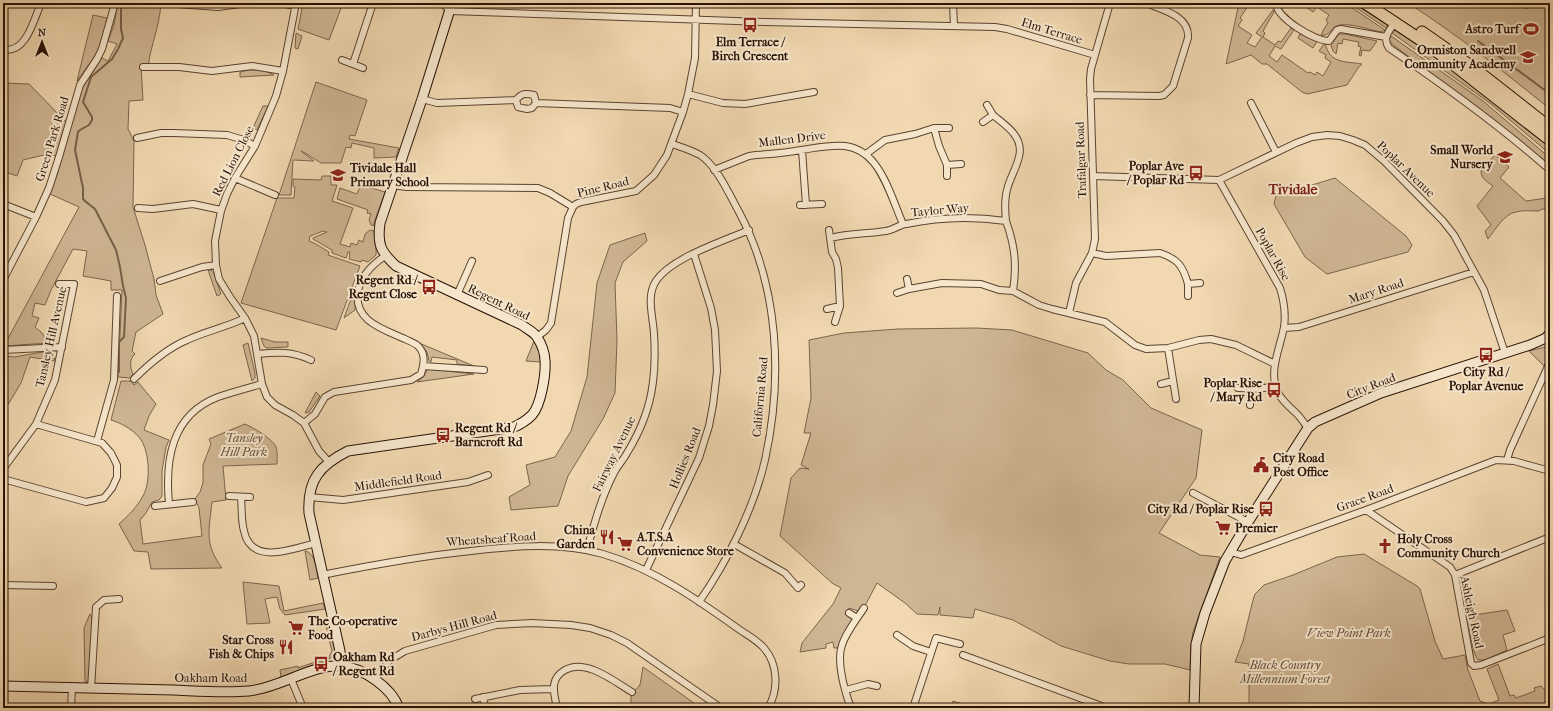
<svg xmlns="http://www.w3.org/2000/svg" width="1553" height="711" font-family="'IM FELL French Canon',serif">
<rect width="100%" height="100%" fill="#f1d8b0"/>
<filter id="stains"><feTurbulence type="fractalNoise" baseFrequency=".005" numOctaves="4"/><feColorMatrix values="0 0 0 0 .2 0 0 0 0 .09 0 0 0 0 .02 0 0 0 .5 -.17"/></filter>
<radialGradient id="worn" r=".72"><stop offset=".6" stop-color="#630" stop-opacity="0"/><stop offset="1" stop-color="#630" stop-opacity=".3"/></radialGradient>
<path fill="#cfb693" stroke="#7c644c" d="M118,3H161C160,21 154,38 150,55C149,58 150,61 148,64L141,65L143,100L129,101L128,129L134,141L133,207L145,245L154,279L156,295L163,314L136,332L132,351L135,354C129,359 130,367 133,374L130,378L118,377L122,290H111V281L83,276L87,251L73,249L51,290L45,305L35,303L32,316L39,318L35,327L42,333L48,343L4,346L79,207L50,194L57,175L81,90L102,58L108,61L117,44L108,41L114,25Z
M303,3H343L329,40L298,29Z
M458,3H467L478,7V9H463Z
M1239,3H1250L1240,18L1242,20L1238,26L1252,35L1247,43L1255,47L1262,37L1256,33L1273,10L1274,12L1263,31L1265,33L1263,37L1275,45L1278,41L1281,42L1291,28L1294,30L1281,49L1275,46L1269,56L1277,62L1282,55L1308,73L1310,72L1315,75L1317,72L1323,76L1331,62L1325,58L1326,55L1319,51L1325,43C1330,64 1344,61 1362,64L1358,68L1347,85L1307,94L1302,92L1267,64H1262L1251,55L1226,64Z
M1309,3H1345L1385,30L1381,32C1370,30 1351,23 1340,25C1331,26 1330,37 1321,35L1324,29L1328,23L1326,20L1329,15L1317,7L1313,12L1306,7Z
M1349,3H1353L1388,25L1386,28Z
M1408,3H1456L1476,8L1481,3H1518L1527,9L1533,3H1541L1550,10V109C1504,72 1458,35 1408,3Z
M93,15L107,18L103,37L97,53L77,81Z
M1396,30L1461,74L1550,146V154L1491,104L1392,33Z
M296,33L302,36L298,49L295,48Z
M1300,34L1317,41L1313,48L1298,38Z
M1339,34H1345L1377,41L1370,51L1362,50L1361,56L1359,55L1361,47L1358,46L1359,42L1343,39L1342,44L1338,43L1336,54L1333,51L1331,45Z
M1391,36L1483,101L1550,158V167L1483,111L1393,45L1389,40Z
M249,70H264L274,75L240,77V72Z
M316,82L367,100L355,136L350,135L349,139L399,148L396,157L374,158V148L352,143L351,148L346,147L341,163H321L305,153L301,151L314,161L293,160L291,195H279Z
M3,83L29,84L66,122L56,156L48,154L23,160L17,176L3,171Z
M263,106H268L257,130L253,128Z
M1495,155L1509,167L1500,178L1526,201L1547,198L1550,195V199L1548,200L1550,209H1542L1539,211C1531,211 1523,210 1516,212C1504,214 1495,230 1488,239L1485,231L1491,225L1477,206L1493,186C1488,182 1481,179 1481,171Z
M368,162L376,163L382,166L384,173L374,169L373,173L365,170Z
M232,169H235L222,196L219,195Z
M322,176H331V185H337L332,201L353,208L340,244L350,247L351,243L357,245L359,240L363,242L365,234L370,230L374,231C374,236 377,253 376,255C374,257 370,260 368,262L362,260L361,262L349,259L350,252H348L346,258L332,253V250L313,239V238L327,232L323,231L310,236L309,241L316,244L329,252L328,255L360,266L336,330L241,303L277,198H294L295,187L293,186V179L321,180Z
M1335,178L1406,236L1412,245L1408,252L1327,274L1305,257L1274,204L1276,196Z
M361,185L385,192L373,226L371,225L369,220L371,214L367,213L368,210L337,199L340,188L357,194Z
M645,233L647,241L623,262L615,283L617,340L615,393L603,419L568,476L558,506L511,510L509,497L530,485L526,465L555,457L571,431L587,377L597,283L610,245Z
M208,270H211L214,274L221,294L217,296Z
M355,288V310L344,318Z
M976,328L1012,330L1088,353L1106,370L1123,380L1151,408L1202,430L1196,478L1159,533L1200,555L1220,557L1193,632L1191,645L1190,670L1165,664H1129L1110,661L1061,646L1013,620L975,609L973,618L940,615V607L938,615L917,614L905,603L877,583L866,604L858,611L849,608L847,613L851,617L852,620L837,648H834L833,642L826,644V648L800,652L802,643L833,604L841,588L832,583L780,536L791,478L800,468L809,469L801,465L811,433H804L811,398L809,340L844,333L898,329Z
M261,338L275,342H288V347L266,348L264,346Z
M534,341C540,348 540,353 541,362L526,361Z
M248,343L255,373V378L252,381L243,345Z
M419,343L474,366L457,364V360L432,357L431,362L429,361L427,352Z
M1545,347H1550V355L1544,366L1529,351Z
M43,352L53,353L55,361L30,357L21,383L3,413V369L5,356L14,357Z
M428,369L474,374L417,382L423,377Z
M121,381H131L134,385L138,382L156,404L149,416L144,430L169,440L166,447L162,471V496L159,500L152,502L146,513L140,520L143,544L202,536L199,508L195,499L200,492L203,483V465L211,444L209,439L245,424C254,428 269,437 275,445C278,450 277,458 277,464L223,466L226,500L212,502C209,531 204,543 222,568L151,569L148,552L134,551L119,524C128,516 137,507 143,496C151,482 150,450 139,437C132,429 121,423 111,420Z
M316,392L320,396L309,412L305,413Z
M305,551C316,553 316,569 318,578L310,580Z
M1364,554L1417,586L1420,589L1435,641L1443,659L1465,655L1468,670L1480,701L1489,704L1499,700L1487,669L1498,664L1510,696L1514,695L1516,698L1535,691L1534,688L1541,686L1549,695L1550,708H1267L1249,706V664L1235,662L1243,641L1253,600L1255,594L1264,585L1293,575L1337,557Z
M243,582L279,586L284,611L323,603L325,609L285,615L280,609L277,597L265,599L270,623L247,624Z
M1507,610L1515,631L1503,635L1507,650L1485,660H1478C1472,653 1469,627 1467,616Z
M90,614L92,617L90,678L87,682H85L84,628Z
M328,617L332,628L327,630L325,621L320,622V620Z
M333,631L336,650L331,658L281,677L280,670L298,666V668L329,657L332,651L327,632Z
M643,667L701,708H631V695L640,685Z
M953,701L974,708H950Z"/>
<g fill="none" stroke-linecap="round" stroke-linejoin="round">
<path stroke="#786049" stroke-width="2" d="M1478,41L1550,94
M119,372V342L124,337L126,298L123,286L120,267L116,250L95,209L85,201L83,199V188L75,150L78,132L80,130L89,125L92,120V117L83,102L91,77L112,59L118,49L123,38L121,29V3"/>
<defs>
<path id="street" d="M163,3L218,7L247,3
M281,3L295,6
M296,3L283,71L276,96L255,146L235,178L227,194L221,211L215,241L216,265L219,279L230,297L245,318L254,336L262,384L267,397L275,405L293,415L304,423L319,451L329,462
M442,3L450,11L765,22L995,27L1007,29L1095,55
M953,3L954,26
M1276,3C1276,18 1315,41 1329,41L1337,30L1341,29L1386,37
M1395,22C1389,31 1382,38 1389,48C1445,86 1499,125 1550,170
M3,49C26,55 34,19 41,3
M342,60L363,68
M353,64L373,3
M143,67H179L212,71L252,66L283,71
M688,94L723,103L745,104L814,92
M1090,95L1159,96L1164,95L1173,86L1188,38C1190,16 1163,10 1146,3
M422,99L437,103L516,100C522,93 525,93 534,95L536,103L532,108L527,109L518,107L516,100
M536,103L670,108L683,112
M1251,103L1276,152
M993,115C1000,121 1009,127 1014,134C1029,153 1011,171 1007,190C1004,201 1005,211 1006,221
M983,122L993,115L987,105
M934,128H949
M137,138L161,133H174L227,135L244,140L255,146
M672,144C681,147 691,150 700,155C717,166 729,194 739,212C779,287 783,378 765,460C754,508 727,562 699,602
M802,150L806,205
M866,154L885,140L915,134L934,128L939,146L947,165
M714,170L749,156L756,155C771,154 786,153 801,150C829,146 854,138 874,163C887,179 895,206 903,224
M947,176V165L961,164
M1093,176L1219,180L1296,143L1312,137L1327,135L1340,136L1353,140L1365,145L1384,161L1443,221L1454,235L1484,290L1505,353
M235,178L275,195
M1219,180L1280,288C1284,301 1286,313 1284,327C1280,349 1268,371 1278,393C1283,402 1290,407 1297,414C1301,418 1304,423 1308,428
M392,185L407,187L538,188L550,193L573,207L576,204L581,202L636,191L654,175L667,155L683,112L688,94L695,58L696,3
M3,204L36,217
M800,205L822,204
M138,208L153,209L193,204L221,210
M829,230L832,252L836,259L838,268L840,306L835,322
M831,238C849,233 867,234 886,231C893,230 899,225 906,224C939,217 972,216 1006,221C1015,246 1017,265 1013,291
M1092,253L1106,256L1160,253C1178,259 1183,266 1188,284
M907,279L909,289
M3,280L36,217L49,188L59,157L80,85L97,59L102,49L115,3
M160,281L202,267L216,265
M897,293L909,289L942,283L981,284L999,290L1013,291L1039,305L1052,309L1105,322L1135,345L1146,349L1168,348L1199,340L1211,339L1236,345L1275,364
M457,295L472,261
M1188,296V284L1200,283
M827,309L840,306
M1069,313L1076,283L1092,253L1095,239L1090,79L1091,69L1110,3
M1284,328L1299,327L1474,272
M537,337L546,330L551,323L568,218L573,207
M1168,348L1176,399
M3,350L62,347
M257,354C277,352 292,351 311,360
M423,366L484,370
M134,379C149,364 168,348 187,340C206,331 227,327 245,318
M1161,384L1173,381
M1238,388C1251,389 1262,390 1275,385
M1250,389V405
M304,423L315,414L325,397L334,392L411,380L421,374C424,364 426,354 418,346C415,343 409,341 405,339C383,329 353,321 358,291C361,276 373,264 385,256
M97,441L114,380L117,296
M1507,460L1510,450L1550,362
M3,469L36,424L55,380L74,284H59
M3,479L86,502L104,498L112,488L117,477V465L111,453L102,443L36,424
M1193,493L1248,522
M229,496L250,497
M241,497C242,508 241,520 244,531C251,566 293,549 316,543
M309,497L343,500L468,482L488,475
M169,504C165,460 171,415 218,397C233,392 248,388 262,384
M155,506L193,502
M1366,510L1450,567L1455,575L1471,663L1474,666L1481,665L1550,638
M734,544L785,573L798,588L801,585
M587,550C594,524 602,495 615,471C619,464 624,459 627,453C640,432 650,407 653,382C655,366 655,350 654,334C653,316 646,296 656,281C671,258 723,241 749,230
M1231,552L1241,555L1366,510L1496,460L1514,461L1550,471
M646,570L699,458L709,426L713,405L717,371L715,330L711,308L694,254
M322,575C372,565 421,556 471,551C515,546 560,542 603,554C654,569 698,600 740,630C749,636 758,641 764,648C778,664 779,690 768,708
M1455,575L1550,537
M3,585L53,586
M849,613L857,618
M897,635L913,646L931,652
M963,655L1107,708
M291,679L303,708
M374,680L390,660L405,651L496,625L532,623L571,625L590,628L611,635L627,643L721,708
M91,689L96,607L104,600L119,599
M846,690L868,684L877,686
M483,697L485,707
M475,699L520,690L553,689
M71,708L72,688
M557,708C554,693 549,679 565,670C586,658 615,682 632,692
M851,708C845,692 836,662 842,645C846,632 857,619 864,608
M913,708L936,638L960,644"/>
<path id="secondary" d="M341,666L340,651L309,513C307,480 320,465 348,451L514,427C521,424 527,420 532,415C541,405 546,374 545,361C545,353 541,343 537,337C534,332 527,329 522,325L396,266C381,252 377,245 380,223L422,99L452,3
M3,686C60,687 116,689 173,690C198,691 224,693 249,691C280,688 314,663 343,666C364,669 391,687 399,708
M1194,708L1196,644L1205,613L1225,561L1248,522L1308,428L1315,422L1381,393L1530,345L1546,338L1550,333"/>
<path id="highway" d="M1365,3L1430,46L1550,140
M1422,32L1475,69L1550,128"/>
</defs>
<use href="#street" stroke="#5a4330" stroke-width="8"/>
<use href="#secondary" stroke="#281105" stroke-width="11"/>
<use href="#highway" stroke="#281105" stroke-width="13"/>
<use href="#street" stroke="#f6e6cc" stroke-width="6"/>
<use href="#secondary" stroke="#f6e6cc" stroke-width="9"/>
<use href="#highway" stroke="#f1d8b0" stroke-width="11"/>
</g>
<defs>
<symbol id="bus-bare" viewBox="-9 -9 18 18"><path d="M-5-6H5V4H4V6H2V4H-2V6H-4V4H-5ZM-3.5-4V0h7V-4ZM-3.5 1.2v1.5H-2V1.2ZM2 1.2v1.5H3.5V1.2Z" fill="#8f2418" stroke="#f6e6cc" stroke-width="2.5" paint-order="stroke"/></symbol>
<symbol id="stadium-bare" viewBox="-9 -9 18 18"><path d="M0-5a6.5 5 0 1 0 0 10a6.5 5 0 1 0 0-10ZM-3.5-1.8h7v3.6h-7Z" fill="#8f2418" stroke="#f6e6cc" stroke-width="2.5" paint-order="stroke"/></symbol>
<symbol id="school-bare" viewBox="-9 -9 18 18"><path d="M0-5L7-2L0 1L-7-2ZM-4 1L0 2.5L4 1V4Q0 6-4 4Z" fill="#8f2418" stroke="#f6e6cc" stroke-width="2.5" paint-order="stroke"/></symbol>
<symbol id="civic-bare" viewBox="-9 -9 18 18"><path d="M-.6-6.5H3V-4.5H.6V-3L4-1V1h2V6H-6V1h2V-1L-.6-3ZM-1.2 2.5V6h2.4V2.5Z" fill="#8f2418" stroke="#f6e6cc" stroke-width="2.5" paint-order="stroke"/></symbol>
<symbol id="supermarket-bare" viewBox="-9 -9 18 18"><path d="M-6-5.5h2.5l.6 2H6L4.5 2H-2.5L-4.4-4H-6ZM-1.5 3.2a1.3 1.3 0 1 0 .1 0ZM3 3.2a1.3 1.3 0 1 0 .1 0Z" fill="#8f2418" stroke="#f6e6cc" stroke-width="2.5" paint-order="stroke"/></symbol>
<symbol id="restaurant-bare" viewBox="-9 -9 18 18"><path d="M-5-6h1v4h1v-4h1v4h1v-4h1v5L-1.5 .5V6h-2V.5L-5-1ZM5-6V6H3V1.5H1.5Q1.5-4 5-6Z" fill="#8f2418" stroke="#f6e6cc" stroke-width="2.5" paint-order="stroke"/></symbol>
<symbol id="church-bare" viewBox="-9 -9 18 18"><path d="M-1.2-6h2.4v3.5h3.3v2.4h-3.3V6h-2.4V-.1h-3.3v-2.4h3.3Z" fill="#8f2418" stroke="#f6e6cc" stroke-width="2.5" paint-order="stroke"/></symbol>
</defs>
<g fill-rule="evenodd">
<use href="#bus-bare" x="739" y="14" width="22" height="22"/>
<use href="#stadium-bare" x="1520" y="18" width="22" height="22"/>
<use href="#school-bare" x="1517" y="46" width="22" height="22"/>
<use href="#school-bare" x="1494" y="146" width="22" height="22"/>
<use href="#bus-bare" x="1185" y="162" width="22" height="22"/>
<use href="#school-bare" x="327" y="164" width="22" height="22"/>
<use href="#bus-bare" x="418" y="276" width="22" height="22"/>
<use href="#bus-bare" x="1475" y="344" width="22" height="22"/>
<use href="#bus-bare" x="1263" y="379" width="22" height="22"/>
<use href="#bus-bare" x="432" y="424" width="22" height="22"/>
<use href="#civic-bare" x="1250" y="454" width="22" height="22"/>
<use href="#bus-bare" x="1255" y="498" width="22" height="22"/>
<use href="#supermarket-bare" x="1212" y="517" width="22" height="22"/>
<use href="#restaurant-bare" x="596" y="526" width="22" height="22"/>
<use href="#supermarket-bare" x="614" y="533" width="22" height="22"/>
<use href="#church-bare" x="1374" y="535" width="22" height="22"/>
<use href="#supermarket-bare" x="285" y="617" width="22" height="22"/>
<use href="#restaurant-bare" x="275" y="636" width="22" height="22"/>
<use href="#bus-bare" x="310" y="653" width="22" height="22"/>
</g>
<g text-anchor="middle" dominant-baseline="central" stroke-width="4" stroke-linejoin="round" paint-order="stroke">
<g font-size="12" font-weight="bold" fill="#281105" stroke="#f6e6cc" text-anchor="end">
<text x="1519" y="29">Astro Turf</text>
<text x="750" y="42" text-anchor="middle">Elm Terrace /<tspan x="750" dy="14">Birch Crescent</tspan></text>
<text x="1516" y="50">Ormiston Sandwell<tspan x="1516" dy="14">Community Academy</tspan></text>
<text x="1493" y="150">Small World<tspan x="1493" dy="14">Nursery</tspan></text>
<text x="1184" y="166">Poplar Ave<tspan x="1184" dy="14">/ Poplar Rd</tspan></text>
<text x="350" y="168" text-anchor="start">Tividale Hall<tspan x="350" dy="14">Primary School</tspan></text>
<text x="417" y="280">Regent Rd /<tspan x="417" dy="14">Regent Close</tspan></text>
<text x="1486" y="372" text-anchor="middle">City Rd /<tspan x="1486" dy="14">Poplar Avenue</tspan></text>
<text x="1262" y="383">Poplar Rise<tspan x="1262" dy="14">/ Mary Rd</tspan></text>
<text x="455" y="428" text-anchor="start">Regent Rd /<tspan x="455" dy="14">Barncroft Rd</tspan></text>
<text x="1273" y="458" text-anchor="start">City Road<tspan x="1273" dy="14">Post Office</tspan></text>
<text x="1254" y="509">City Rd / Poplar Rise</text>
<text x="1235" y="528" text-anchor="start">Premier</text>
<text x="595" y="530">China<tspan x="595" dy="14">Garden</tspan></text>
<text x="637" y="537" text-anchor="start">A.T.S.A<tspan x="637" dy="14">Convenience Store</tspan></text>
<text x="1397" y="539" text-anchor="start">Holy Cross<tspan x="1397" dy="14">Community Church</tspan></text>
<text x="308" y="621" text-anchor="start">The Co-operative<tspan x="308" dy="14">Food</tspan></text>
<text x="274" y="640">Star Cross<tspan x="274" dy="14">Fish &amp; Chips</tspan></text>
<text x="333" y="657" text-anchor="start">Oakham Rd<tspan x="333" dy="14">/ Regent Rd</tspan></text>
</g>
<g font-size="12" fill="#281105" stroke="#f6e6cc">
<text transform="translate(1052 31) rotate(17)">Elm Terrace</text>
<text transform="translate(52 139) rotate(-73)">Green Park Road</text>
<text transform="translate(792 139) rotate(-7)">Mallen Drive</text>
<text transform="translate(1081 160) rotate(-92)">Trafalgar Road</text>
<text transform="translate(233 161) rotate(-63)">Red Lion Close</text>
<text transform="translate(1406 169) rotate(44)">Poplar Avenue</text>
<text transform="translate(603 187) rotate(-14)">Pine Road</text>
<text transform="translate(940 210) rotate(-5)">Taylor Way</text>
<text transform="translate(1273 254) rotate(61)">Poplar Rise</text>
<text transform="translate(1376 291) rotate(-18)">Mary Road</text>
<text transform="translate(499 302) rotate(26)">Regent Road</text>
<text transform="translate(51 337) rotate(-77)">Tansley Hill Avenue</text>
<text transform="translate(1371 386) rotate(-21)">City Road</text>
<text transform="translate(760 397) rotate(-85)">California Road</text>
<text transform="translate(614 454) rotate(-64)">Fairway Avenue</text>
<text transform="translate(685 458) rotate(-68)">Hollies Road</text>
<text transform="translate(398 481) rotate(-8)">Middlefield Road</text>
<text transform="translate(1365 498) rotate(-20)">Grace Road</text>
<text transform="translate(491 539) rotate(-4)">Wheatsheaf Road</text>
<text transform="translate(1472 612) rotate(78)">Ashleigh Road</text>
<text transform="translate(454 626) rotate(-15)">Darbys Hill Road</text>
<text x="211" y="678">Oakham Road</text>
</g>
<g font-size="12" font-style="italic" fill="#624b37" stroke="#f6e6cc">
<text x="244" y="438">Tansley<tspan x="244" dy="14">Hill Park</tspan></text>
<text x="1349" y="633">View Point Park</text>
<text x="1285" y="665">Black Country<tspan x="1285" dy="14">Millennium Forest</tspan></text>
</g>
<g font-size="14" font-weight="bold" fill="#7a1f14" stroke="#f6e6cc">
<text x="1293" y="189">Tividale</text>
</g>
</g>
<rect width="1553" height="711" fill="none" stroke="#f1d8b0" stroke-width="16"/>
<rect x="4" y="4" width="1545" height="703" fill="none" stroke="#281105" stroke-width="2"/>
<rect x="8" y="8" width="1537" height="695" fill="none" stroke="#281105"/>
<g transform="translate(42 42)" stroke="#f6e6cc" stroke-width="3" paint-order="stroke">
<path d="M0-3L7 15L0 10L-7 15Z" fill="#281105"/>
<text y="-6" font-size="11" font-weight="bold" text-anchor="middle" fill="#281105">N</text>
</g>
<rect width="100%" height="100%" filter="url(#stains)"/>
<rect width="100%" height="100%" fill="url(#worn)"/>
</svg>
